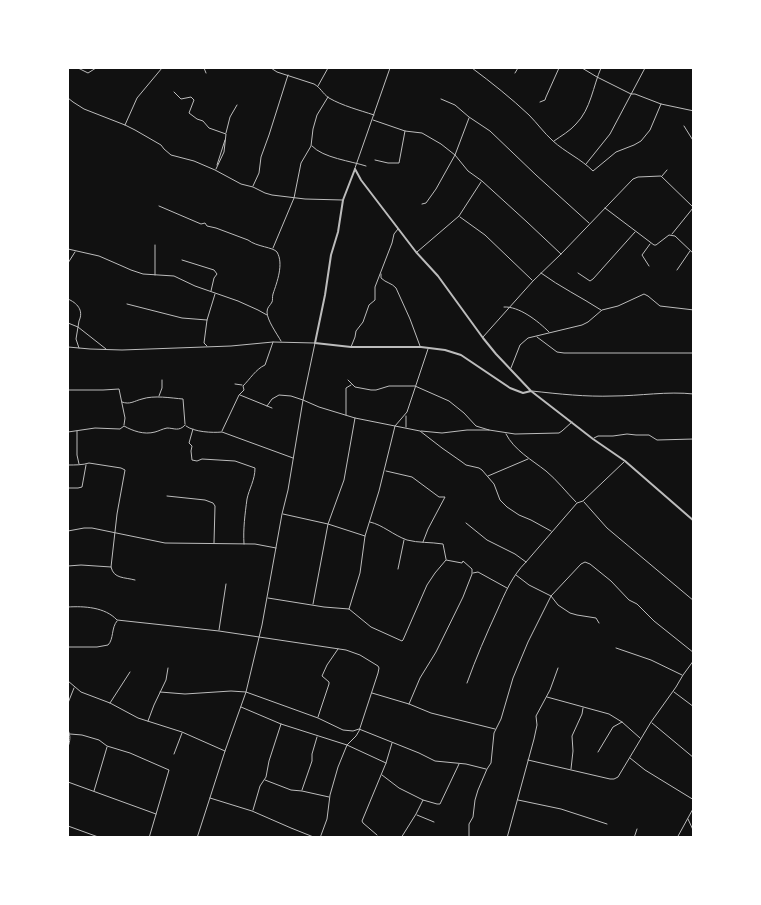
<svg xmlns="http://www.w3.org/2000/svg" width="761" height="905" font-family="Lato,sans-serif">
<rect width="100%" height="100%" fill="#111"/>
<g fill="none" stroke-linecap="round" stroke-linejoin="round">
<path stroke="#bcbcbc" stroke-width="1" d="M78,68L88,73L96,68
M204,68L206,73
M271,68L277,72L314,84C321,88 322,93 329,98C343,106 359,110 374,115
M472,68C492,83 511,98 529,115C537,123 544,133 553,141C565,152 581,159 593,171L616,152L634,145L641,141L650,130L661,104
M582,68L597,77L631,94H635L661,104L694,111
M515,73L518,68
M318,86L328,68
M174,92L181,99L191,97L194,100L189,113L197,119L203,121L209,128L226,134L224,152L216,169
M68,98L73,102L84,109L125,125L135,130L161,145L164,149L171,155L194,161L215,170L241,184L253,187L265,193L272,195L305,199L342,200
M441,99L455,105L469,117L490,131L536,175L589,223
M540,102L545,100L546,97L559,68
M373,120L405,131L422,133L441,144L455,155L468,171L482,181L527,222L561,254
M125,125L137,98L162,68
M684,126L694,142
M226,133L230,117L237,105
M554,141C561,136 570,131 576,124C591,109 593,86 601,68
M312,146C323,158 351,161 366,166
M375,160L388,163H399L405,131
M586,164L610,134L645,68
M217,165L225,140
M355,168L390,68
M662,176L667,170
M253,186L259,173L261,157L269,135L288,75
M422,204L426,203L436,189L455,155L469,118
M159,206L201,224L205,223L207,226L216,228L248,240C257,247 273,247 277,252C284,264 277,282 273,294C272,297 273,300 272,302C270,306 267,307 267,312C267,320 277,334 281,341
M605,208L654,245H656L669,235L675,236L694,254
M460,217L485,235L532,280
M672,234L693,208
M155,245V275
M273,248L294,198L301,163L311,146L313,129L317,115L328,97
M68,249L99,256L122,266L131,270L143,274L174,276L195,286L238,301L258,310L267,315
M417,252L459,216L481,182
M182,260L214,270L217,274L214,278L211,291
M68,263L75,252
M649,266L642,255L650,244
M677,270L690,251
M541,273C560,287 581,297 601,310
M578,273L590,281L593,279L635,232
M381,274V278C386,283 392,283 396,288L410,319L420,346
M68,299C77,303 84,310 79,321L76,339L79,348
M127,304L182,318L207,320
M504,307C519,306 538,321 549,332
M68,323L78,327L106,349
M483,337L533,281L561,254L633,179L638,177L661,176L694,208
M537,337L557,352L564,353H694
M207,346L204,343L207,320L215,294
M68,347L90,349L122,350L231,346L273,342L315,343L303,400L288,490L282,514L262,625L246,692L225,751L197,838
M351,347L355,337L356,331L363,322L369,305L375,300V287L392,243L394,234L398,229
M511,368L520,345L528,338L582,325L588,322L602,310L618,306L644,294L648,296L660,306L694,310
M348,380L355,387L371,390H376L389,386H415L449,401L464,413L476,426L489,430
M235,384L242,385
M68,390H103L119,389L125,418L124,425
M532,391C559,394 586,397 613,396C640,396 667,391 694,394
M240,395L272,408
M159,396L162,388V380
M122,402C130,405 134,401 142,399C154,395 171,398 183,399L185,424
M267,406L272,399L279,395L291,396L303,400L319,407L355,418L420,431L442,448L462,462L466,465L479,468L482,470L494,484L500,500L507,507L519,515L531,520L551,531
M346,415V388L351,385
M406,416V427
M186,426C194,432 212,433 222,432L293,458
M193,429L189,443L192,446L191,451L192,460L197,461L202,459L235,461L255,468C255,480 249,489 247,499C245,514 243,529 244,544
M77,431V455L79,464
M222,431L239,395L244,390L243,386C250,379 256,369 265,365L273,342
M421,431L442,433L467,430H489L515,434L559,433L562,431L572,422
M68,432L95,428L120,429L124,426C133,431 144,435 155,432C159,431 162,429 167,428C174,428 179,432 185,425
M506,434C514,450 532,460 546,471C557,480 566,492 576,502
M594,438L598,436H613L627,434L636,435H649L657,440L694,439
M68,465C75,465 83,465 89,463L121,468L125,470L117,514L111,567C114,579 124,577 135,580
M386,471L412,477L439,497H445L428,529L423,542
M488,476L528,459
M68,488H78L82,487L86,465
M167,496L205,500L213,503L215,506L214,543
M584,502L607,528L694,601
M283,514L328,524L365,536
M370,522C383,525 393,535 407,540C418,543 431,542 443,544L446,559
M466,523L487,540L515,554L526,562
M68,531L84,528H92L165,543L255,544L276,548
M68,566L81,565L111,567
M398,569L404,540
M473,573L478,572L507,588
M516,575L529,585L551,596L558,605L570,613L577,615L596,618L599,623
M268,598L324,607L349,609L371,627L402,641L403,640L427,585L435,573L446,560
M313,604L328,524L344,480L355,418
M68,607C84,606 105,607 117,620L219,631L346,650L360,655L378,666L379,668L378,673L359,731L356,736L347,745L338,767L330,795L327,819L320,838
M349,609L360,573L365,536L379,491L395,426L407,412L428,349
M219,630L226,584
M68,647H97L108,645C114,639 111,628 117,621
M616,648L651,660L682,675
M68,681L81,692L110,703L138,718L182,732L225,751
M467,683C476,658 486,635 497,611C505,593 512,576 526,562L577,503L583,501L624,462
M160,692L185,694L231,691L246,692L318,718L343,730L353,731L359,729L419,753L435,761L466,764L486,769
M674,692L694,707
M372,693L409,704L431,713L495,729
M547,697L609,714L622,722L640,738
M68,703L74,688
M110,703L130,672
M409,704L420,678L436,652L463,597L472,574V569L463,561L462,563L446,560
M241,707L281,724L347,745L386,763
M318,717L329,684V682L322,676L327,665L338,649
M148,721L154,705L166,680L168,668
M652,723L694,758
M68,730C71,736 70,741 68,747
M70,734L82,735L99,740L107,746L130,753L169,770L149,838
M598,752L613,727L622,722
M174,754L182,733
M630,758L645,770L694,800
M528,760L610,779H614L618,777L651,722L676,687L683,675L694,660
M571,769L573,751L572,736L582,714L583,708
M382,775L399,788L423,800
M265,780L291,790L302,791L329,797
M68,782L156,814
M302,790L312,761V754L317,737
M94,791L107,747
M210,798L252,811L291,828L316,838
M518,800L561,809L607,824
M253,810L260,786L266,777L269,761L281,724
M417,815L434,822
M688,819L694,832
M68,826L101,838
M377,835L363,823L362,821L386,763L392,743
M401,838L416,814L423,800L437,804H440L459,764
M469,838V824L473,817L475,800L478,790L487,769L491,763L494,733L501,719L513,678L528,642L551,596L581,564L585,562L590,564L611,581L629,600L637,604L654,621L694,653
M507,838L534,739L537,725L536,716L550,690L558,668
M634,838L637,829
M677,838L694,807"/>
<path stroke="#bcbcbc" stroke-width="2" d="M355,169L361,180L416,252L438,276L483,338L496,354L531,391L593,439L625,461L694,521
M355,169L343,200L338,232L331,255L325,295L315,343L351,347H421L445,350L461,355L510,388L523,393L531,391"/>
</g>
<rect width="761" height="905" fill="none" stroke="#ffffff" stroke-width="138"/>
</svg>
